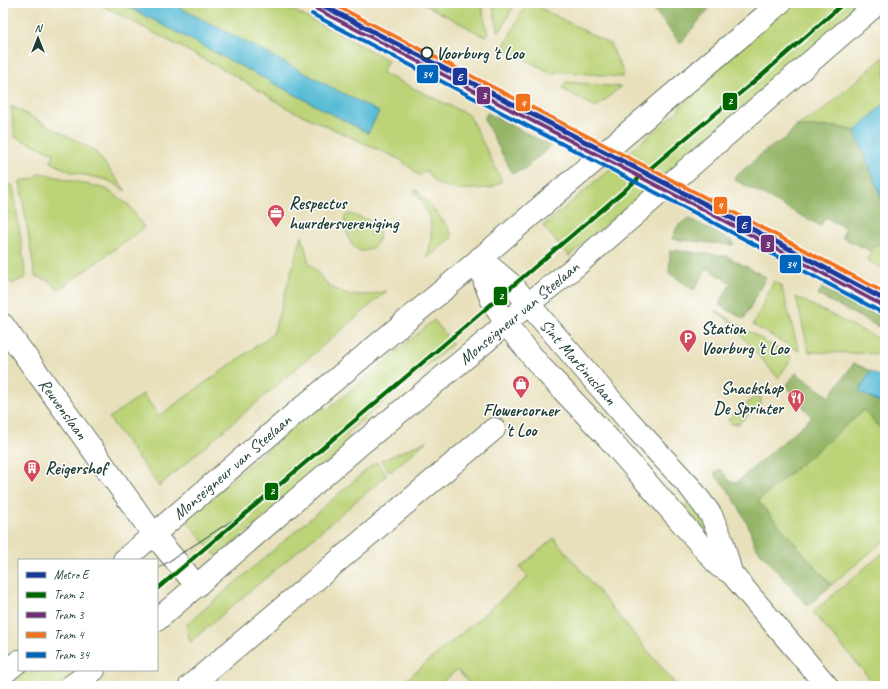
<svg xmlns="http://www.w3.org/2000/svg" width="888" height="689" font-family="Caveat,sans-serif">
<rect width="100%" height="100%" fill="#fff"/>
<filter id="ink" filterUnits="userSpaceOnUse"><feTurbulence type="fractalNoise" baseFrequency=".025" numOctaves="2"/><feDisplacementMap in="SourceGraphic" scale="8" xChannelSelector="R" yChannelSelector="G"/><feConvolveMatrix kernelMatrix="1 2 1 2 8 2 1 2 1" color-interpolation-filters="sRGB"/></filter>
<filter id="wash" filterUnits="userSpaceOnUse"><feTurbulence type="fractalNoise" baseFrequency=".012" numOctaves="4" result="noise"/><feDisplacementMap in="SourceGraphic" scale="16" xChannelSelector="R" yChannelSelector="G"/><feGaussianBlur stdDeviation="0.9" result="paint"/><feColorMatrix in="noise" values="0 0 0 0 0 0 0 0 0 0 0 0 0 0 0 0 0 1.4 0 .05"/><feComposite in="paint" operator="in"/></filter>
<g filter="url(#wash)">
<rect width="100%" height="100%" fill="#e8e0bb"/>
<path fill="#bcd377" stroke="#6e8856" d="M97,3H121L368,133L378,112L171,3H279L388,60L382,73L469,115L502,181L491,188L456,190L437,184L426,170L420,176L401,160L289,109L232,74Z
M422,3H481L488,35L484,36Z
M492,3H515L499,33Z
M528,3H531L610,44L623,71L622,77L557,71L555,75L503,48L524,8L525,9Z
M793,3H864L569,256L543,226L677,112L689,92Z
M885,56V103L855,131L839,127H795L821,112Z
M566,82L621,87L596,107L562,89Z
M11,106L94,150L126,191L108,180L71,172L51,162L54,153L15,137Z
M40,173L106,189L129,205L144,228L58,290L49,281L35,276L20,181L32,179Z
M3,184L13,186L26,277L12,284L3,271Z
M417,190L450,229L452,238L427,258C435,229 432,214 414,191Z
M349,214C357,217 366,218 373,223C390,235 369,261 354,247C347,241 346,226 344,218L346,215Z
M302,236L309,263L329,286L347,295H369L387,291L159,486L109,418L143,394L159,416L273,334Z
M885,239V270L867,260L872,249Z
M774,281L781,285L799,351L753,325Z
M796,297L885,342V354L809,352Z
M715,310L792,358L778,378L729,321Z
M434,320L453,344L346,434L353,442L217,557L186,520L321,403L327,410Z
M758,394L761,399L760,405L738,424H731L728,420Z
M864,410L885,434V540L831,585L758,501Z
M428,440L390,472L381,461Z
M376,462L387,475L190,642L186,625Z
M690,502L693,503L723,558L687,514L686,504Z
M554,538L677,686H533L527,679L519,686H472L457,670L437,686H399L528,577L520,567Z
M885,551V591L879,596L885,603V686H876L813,612Z
M21,670H80L56,686H3Z"/>
<path fill="#95b568" stroke="#5a794e" d="M654,3H714L680,43L652,7Z
M487,113L551,146L523,170L512,173L484,119Z
M795,127H839L855,131L883,201L885,202V239L870,251L842,237L846,228L825,217L821,226L733,179L765,151L787,137Z
M688,218L733,242V245L672,239L677,227Z
M670,250L726,256L766,277L744,319L719,305L731,283L707,268L694,290L669,273Z
M822,288L846,301L850,292L885,310V330L818,295Z
M854,363L870,371L859,392L885,405V434L864,410L758,501L831,585L808,606L755,546L748,525L738,506L728,490L714,474L720,469L730,481L737,482L812,417L786,386L796,373L829,397Z"/>
<path fill="#57bbd5" stroke="#3b7c84" d="M121,3H171L379,112L368,133Z
M885,103V202L883,201L855,131Z
M870,371L885,379V405L859,392Z"/>
</g>
<g filter="url(#ink)">
<g fill="none" stroke-linecap="round" stroke-linejoin="round">
<defs>
<path id="minor" d="M480,258L485,283L493,303L506,324L541,367L609,439L719,566L731,573L827,686
M480,258L513,286L629,421L690,487L711,515L722,540L731,573
M3,325L154,535L197,586
M190,686L494,429"/>
<path id="major" d="M124,560L287,420L442,291L780,3
M157,620L362,443L485,342L528,304L569,272L878,3
M3,674L19,661
M71,686L94,670"/>
</defs>
<use href="#minor" stroke="#657663" stroke-width="24"/>
<use href="#major" stroke="#657663" stroke-width="24"/>
<use href="#minor" stroke="#fff" stroke-width="22"/>
<use href="#major" stroke="#fff" stroke-width="22"/>
<path stroke="#1f3d34" stroke-width="1" d="M157,569L253,507"/>
<defs>
<path id="tram-1" d="M157,589L686,138L762,75L844,3"/>
<path id="tram-2" d="M315,8L704,210L882,305"/>
<path id="tram-3" d="M331,3L710,200L885,293"/>
<path id="tram-4" d="M312,14L701,216L879,311"/>
</defs>
<use href="#tram-1" stroke="#fff" stroke-width="7"/>
<use href="#tram-2" stroke="#fff" stroke-width="7"/>
<use href="#tram-3" stroke="#fff" stroke-width="7"/>
<use href="#tram-4" stroke="#fff" stroke-width="7"/>
<use href="#tram-1" stroke="#060" stroke-width="4"/>
<use href="#tram-2" stroke="#703276" stroke-width="4"/>
<use href="#tram-3" stroke="#f1721d" stroke-width="4"/>
<use href="#tram-4" stroke="#0065bd" stroke-width="4"/>
<defs>
<path id="metro-1" d="M318,3L707,205L885,300"/>
</defs>
<use href="#metro-1" stroke="#fff" stroke-width="8"/>
<use href="#metro-1" stroke="#1a389a" stroke-width="5"/>
</g>
</g>
<defs>
<symbol id="office-pin" viewBox="-11 -11 22 30"><path d="M0 17L-7.5 6A9.5 9.5 0 1 1 7.5 6Z" fill="#d1495b" stroke="#fff"/><path d="M-6-3h4V-5.5h4V-3h4V5H-6ZM-1-4.5V-3h2v-1.5ZM-6 0V1H6V0Z" fill="#fff"/></symbol>
<symbol id="parking-pin" viewBox="-11 -11 22 30"><path d="M0 17L-7.5 6A9.5 9.5 0 1 1 7.5 6Z" fill="#d1495b" stroke="#fff"/><path d="M-3.5-5.5H1a3.5 3.5 0 0 1 0 7H-1V5.5H-3.5ZM-1-3.4V-.6H.8a1.4 1.4 0 0 0 0-2.8Z" fill="#fff"/></symbol>
<symbol id="shop-pin" viewBox="-11 -11 22 30"><path d="M0 17L-7.5 6A9.5 9.5 0 1 1 7.5 6Z" fill="#d1495b" stroke="#fff"/><path d="M-5-2.5h2.3a2.7 3.5 0 0 1 5.4 0H5L5.5 6h-11ZM-1.5-2.5h3a1.5 2.3 0 0 0-3 0Z" fill="#fff"/></symbol>
<symbol id="restaurant-pin" viewBox="-11 -11 22 30"><path d="M0 17L-7.5 6A9.5 9.5 0 1 1 7.5 6Z" fill="#d1495b" stroke="#fff"/><path d="M-5-6h1v4h1v-4h1v4h1v-4h1v5L-1.5 .5V6h-2V.5L-5-1ZM5-6V6H3V1.5H1.5Q1.5-4 5-6Z" fill="#fff"/></symbol>
<symbol id="building-pin" viewBox="-11 -11 22 30"><path d="M0 17L-7.5 6A9.5 9.5 0 1 1 7.5 6Z" fill="#d1495b" stroke="#fff"/><path d="M-4-6H4V6H1V3H-1V6H-4ZM-2.5-4.3h1.7v1.8h-1.7ZM.8-4.3h1.7v1.8H.8ZM-2.5-1h1.7V.8h-1.7ZM.8-1h1.7V.8H.8Z" fill="#fff"/></symbol>
</defs>
<g fill-rule="evenodd">
<use href="#office-pin" x="266" y="203" width="20" height="27"/>
<use href="#parking-pin" x="678" y="328" width="20" height="27"/>
<use href="#shop-pin" x="511" y="374" width="20" height="27"/>
<use href="#restaurant-pin" x="786" y="388" width="20" height="27"/>
<use href="#building-pin" x="22" y="458" width="20" height="27"/>
</g>
<circle fill="#fff" stroke="#1f3d34" stroke-width="2" cx="427" cy="53" r="5.5"/>
<g text-anchor="middle" dominant-baseline="central" stroke-width="3" stroke-linejoin="round" paint-order="stroke">
<g font-size="17" font-weight="bold" fill="#1f3d34" stroke="#fff" text-anchor="start">
<text x="436" y="53">Voorburg 't Loo</text>
</g>
<g font-size="17" font-weight="bold" fill="#1f3d34" stroke="#fff" text-anchor="start">
<text x="289" y="203">Respectus<tspan x="289" dy="20">huurdersvereniging</tspan></text>
<text x="701" y="328">Station<tspan x="701" dy="20">Voorburg 't Loo</tspan></text>
<text x="783" y="388" text-anchor="end">Snackshop<tspan x="783" dy="20">De Sprinter</tspan></text>
<text x="521" y="410" text-anchor="middle">Flowercorner<tspan x="521" dy="20">'t Loo</tspan></text>
<text x="45" y="468">Reigershof</text>
</g>
<g font-size="17" fill="#1f3d34" stroke="#fff">
<text transform="translate(519 313) rotate(-40)">Monseigneur van Steelaan</text>
<text transform="translate(578 362) rotate(49)">Sint Martinuslaan</text>
<text transform="translate(63 409) rotate(54)">Reuvenslaan</text>
<text transform="translate(232 467) rotate(-41)">Monseigneur van Steelaan</text>
</g>
</g>
<g stroke="#fff" stroke-width="1.5">
<rect x="416" y="64" width="23" height="20" rx="4" fill="#0065bd"/>
<rect x="452" y="67" width="16" height="19" rx="4" fill="#1a389a"/>
<rect x="476" y="86" width="15" height="19" rx="4" fill="#703276"/>
<rect x="722" y="92" width="16" height="19" rx="4" fill="#060"/>
<rect x="515" y="93" width="16" height="19" rx="4" fill="#f1721d"/>
<rect x="713" y="196" width="15" height="19" rx="4" fill="#f1721d"/>
<rect x="736" y="215" width="16" height="19" rx="4" fill="#1a389a"/>
<rect x="760" y="234" width="15" height="19" rx="4" fill="#703276"/>
<rect x="779" y="254" width="23" height="20" rx="4" fill="#0065bd"/>
<rect x="493" y="286" width="15" height="20" rx="4" fill="#060"/>
<rect x="264" y="482" width="15" height="19" rx="4" fill="#060"/>
</g>
<g font-size="11" text-anchor="middle" font-weight="bold" fill="#fff">
<text x="427" y="78">34</text>
<text x="460" y="81">E</text>
<text x="484" y="99">3</text>
<text x="730" y="105">2</text>
<text x="523" y="107">4</text>
<text x="720" y="209">4</text>
<text x="744" y="229">E</text>
<text x="767" y="248">3</text>
<text x="791" y="268">34</text>
<text x="501" y="300">2</text>
<text x="272" y="495">2</text>
</g>
<rect width="888" height="689" fill="none" stroke="#fff" stroke-width="16"/>
<rect x="18" y="559" width="140" height="112" fill="#ffffff" stroke="#a5b1ae"/>
<rect x="26" y="572" width="20" height="6" fill="#1a389a" stroke="#a5b1ae"/>
<text x="54" y="579" font-size="12" fill="#1f3d34">Metro E</text>
<rect x="26" y="592" width="20" height="6" fill="#006600" stroke="#a5b1ae"/>
<text x="54" y="599" font-size="12" fill="#1f3d34">Tram 2</text>
<rect x="26" y="612" width="20" height="6" fill="#703276" stroke="#a5b1ae"/>
<text x="54" y="619" font-size="12" fill="#1f3d34">Tram 3</text>
<rect x="26" y="632" width="20" height="6" fill="#f1721d" stroke="#a5b1ae"/>
<text x="54" y="639" font-size="12" fill="#1f3d34">Tram 4</text>
<rect x="26" y="652" width="20" height="6" fill="#0065bd" stroke="#a5b1ae"/>
<text x="54" y="659" font-size="12" fill="#1f3d34">Tram 34</text>
<g transform="translate(38 38)" stroke="#ffffff" stroke-width="3" paint-order="stroke">
<path d="M0-3L7 15L0 10L-7 15Z" fill="#1f3d34"/>
<text y="-6" font-size="11" font-weight="bold" text-anchor="middle" fill="#1f3d34">N</text>
</g>
</svg>
